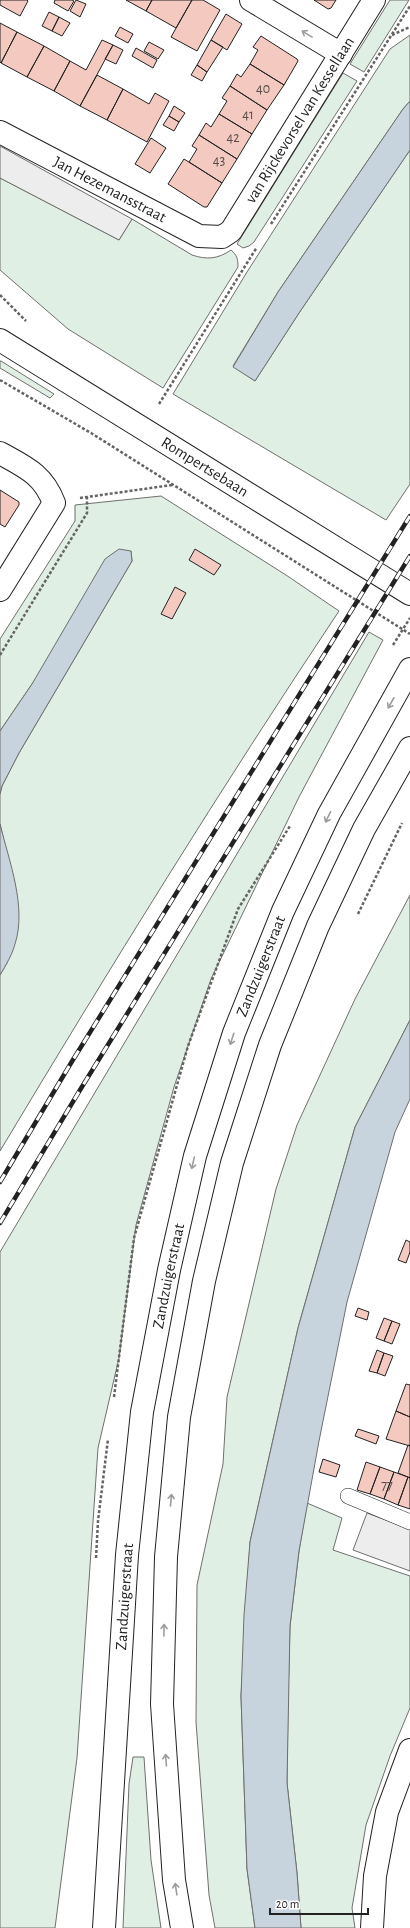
<svg xmlns="http://www.w3.org/2000/svg" width="410" height="1928" font-family="'Alegreya Sans',sans-serif">
<rect width="100%" height="100%" fill="#fff"/>
<path fill="#e0efe3" stroke="#6f6f6f" d="M390,0H409L364,72L350,64Z
M410,35V101L403,109L278,292L233,366L255,381L299,313L410,150V484L386,520L173,394L247,272L390,49Z
M343,73L357,81L254,242L249,246L243,248L237,244Z
M0,178L119,240L132,219L192,255C207,260 218,259 231,250C237,255 238,259 238,267L163,388L68,329L0,270Z
M0,361H1L54,394L50,398L0,368Z
M161,496L286,575L339,611C221,788 109,969 0,1151V975L7,963L15,888L0,824V794L2,786L19,753L132,561L131,551L32,684L0,731V639L75,521V505Z
M369,632L383,640L299,797L211,979L174,1087L136,1225L119,1358L98,1448L77,1758L55,1928H0V1252Z
M410,895V1020L355,1127L298,1328L250,1542L241,1696L247,1869L255,1928H215L209,1895L196,1722L197,1585L223,1464L227,1397L276,1189L297,1125L355,999Z
M307,1503L342,1518L333,1550L410,1576V1708L390,1756L366,1825L352,1908L355,1928H301L297,1873L287,1783L288,1699L290,1626L299,1551Z
M133,1757H144L151,1860L161,1928H123L129,1784Z"/>
<path fill="#ededed" stroke="#6f6f6f" d="M0,146L132,219L119,240L0,178Z
M367,1513L410,1529V1571L353,1550Z"/>
<path fill="#c7d3dd" stroke="#6f6f6f" d="M410,101V150L299,313L255,381L233,367L278,292L403,109Z
M119,549L131,551L132,561L19,753L2,786L0,794V731L32,684L105,559Z
M0,824C9,861 27,907 15,944C12,955 6,965 0,975Z
M410,1020V1099L395,1132L347,1302L319,1441L299,1551L290,1626L287,1783L297,1873L301,1928H255L247,1869L241,1696L244,1615L250,1542L298,1328L355,1127Z"/>
<path fill="#f3c9c0" stroke="#222" d="M0,0H27L28,1L20,16L0,5Z
M55,0H72L74,1L68,11L54,3Z
M76,0L86,4L80,17L70,11Z
M126,0H152L146,11Z
M152,0H192L176,28L146,11Z
M192,0H203L220,10L197,51L171,37Z
M314,0H336L331,8L328,9Z
M49,12L59,17L52,31L42,26Z
M226,14L242,24L227,50L211,40Z
M59,17L70,23L62,36L52,31Z
M0,23L17,32L1,63L0,62Z
M120,27L133,34L128,43L115,36Z
M17,32L44,46L27,77L1,63Z
M261,36L297,59L298,61L284,85L250,64L258,50L253,47Z
M102,40L113,45L80,106L54,91L70,61L86,70Z
M211,40L223,47L207,72L197,65Z
M149,42L164,50L158,59L144,51Z
M113,45L123,50L116,64L105,59Z
M44,46L70,61L54,91L27,77Z
M136,48L157,60L153,68L132,56Z
M250,64L284,85L267,110L230,86L237,74L241,77Z
M197,65L207,72L202,81L191,75Z
M97,75L123,89L107,120L80,106Z
M230,86L267,110L252,134L219,114L227,101L222,98Z
M123,89L149,104L155,93L169,101L147,142L107,120Z
M174,106L185,113L179,122L169,116Z
M219,114L252,134L237,159L199,135L206,123L211,127Z
M169,116L179,122L174,131L163,125Z
M199,135L237,159L222,183L189,162L197,149L192,146Z
M151,138L166,148L150,173L135,164Z
M184,159L222,183L207,207H204L168,184Z
M0,490L19,502V505L5,527L0,524Z
M195,549L221,565L214,575L189,560Z
M175,587L186,593L172,619L161,614Z
M406,1240L410,1242V1252L406,1263L398,1260Z
M358,1308L369,1312L367,1320L355,1316Z
M384,1318L392,1321L384,1341L376,1338Z
M392,1321L400,1324L392,1344L384,1341Z
M377,1350L384,1353L377,1373L369,1371Z
M384,1353L393,1356L385,1376L377,1373Z
M406,1384L410,1385V1417L396,1411Z
M396,1411L410,1417V1446L386,1439Z
M358,1429L379,1436L376,1444L355,1436Z
M408,1445L410,1446V1478L398,1473Z
M323,1459L340,1465L336,1477L319,1472Z
M366,1462L380,1467L370,1494L357,1490Z
M380,1467L394,1472L384,1499L370,1494Z
M394,1472L408,1477L398,1505L384,1499Z
M408,1477L410,1478V1509L398,1505Z"/>
<g fill="none" stroke-linecap="round" stroke-linejoin="round">
<defs>
<path id="lane" d="M348,1496L410,1522"/>
<g id="street">
<path d="M251,0L341,54"/>
<path id="s1" d="M0,132L199,236L222,237L231,231L374,0"/>
<path d="M0,453C25,467 43,474 54,503L0,590"/>
<path d="M372,1928L375,1876L387,1812L410,1750"/>
</g>
<g id="secondary">
<path id="s2" d="M0,340L410,594"/>
<path id="s3" d="M104,1928L127,1555L142,1412L169,1270L195,1156L234,1033L283,911L329,814L410,669"/>
<path d="M182,1928L174,1880L162,1704L166,1557L179,1417L204,1281L232,1163L270,1045L318,926L364,829L410,748"/>
</g>
</defs>
<use href="#lane" stroke="#222" stroke-width="16"/>
<use href="#street" stroke="#222" stroke-width="24"/>
<use href="#secondary" stroke="#222" stroke-width="24"/>
<path stroke="#646464" stroke-width="2.5" stroke-dasharray="3 2" stroke-linecap="butt" d="M392,35L410,27
M271,224L410,6
M0,295L26,321
M0,380L91,433L410,634
M159,404L257,247
M80,498L172,485
M0,655L87,513V497
M358,914L402,823
M114,1397L134,1238L188,1046L238,909L290,826
M96,1558L98,1521L108,1439"/>
<use href="#lane" stroke="#fff" stroke-width="15"/>
<use href="#street" stroke="#fff" stroke-width="22"/>
<use href="#secondary" stroke="#fff" stroke-width="22"/>
<defs>
<path id="rail" d="M0,1182L71,1063L410,516
M0,1223L80,1090L410,556"/>
</defs>
<use href="#rail" stroke="#222" stroke-width="4.5"/>
<use href="#rail" stroke="#fff" stroke-width="3" stroke-dasharray="9" stroke-linecap="butt"/>
<path stroke="#646464" stroke-width="2.5" stroke-dasharray="3 2" stroke-linecap="butt" d="M393,645L410,618"/>
</g>
<defs><path id="oneway-shaft" d="M-6 0H5M1.5-3L5.5 0L1.5 3" fill="none" stroke-width="1.6" stroke-linecap="round" stroke-linejoin="round"/></defs>
<g stroke="#9c9c9c">
<use href="#oneway-shaft" transform="translate(307 34) rotate(-149)"/>
<use href="#oneway-shaft" transform="translate(391 703) rotate(119)"/>
<use href="#oneway-shaft" transform="translate(328 817) rotate(116)"/>
<use href="#oneway-shaft" transform="translate(232 1039) rotate(108)"/>
<use href="#oneway-shaft" transform="translate(193 1163) rotate(103)"/>
<use href="#oneway-shaft" transform="translate(171 1500) rotate(-85)"/>
<use href="#oneway-shaft" transform="translate(164 1630) rotate(-89)"/>
<use href="#oneway-shaft" transform="translate(166 1760) rotate(-94)"/>
<use href="#oneway-shaft" transform="translate(176 1889) rotate(-99)"/>
</g>
<g text-anchor="middle" dominant-baseline="central" stroke-width="3" stroke-linejoin="round" paint-order="stroke">
<g font-size="14" fill="#564c4a">
<text x="263" y="89">40</text>
<text x="248" y="115">41</text>
<text x="233" y="138">42</text>
<text x="219" y="161">43</text>
<text x="387" y="1485">77</text>
</g>
<g font-size="16" fill="#222" stroke="#fff">
<text stroke="none"><textPath href="#s1" startOffset="389">van Rijckevorsel van Kessellaan</textPath></text>
<text stroke="none"><textPath href="#s1" startOffset="124">Jan Hezemansstraat</textPath></text>
<text stroke="none"><textPath href="#s2" startOffset="241">Rompertsebaan</textPath></text>
<text stroke="none"><textPath href="#s3" startOffset="980">Zandzuigerstraat</textPath></text>
<text stroke="none"><textPath href="#s3" startOffset="656">Zandzuigerstraat</textPath></text>
<text stroke="none"><textPath href="#s3" startOffset="332">Zandzuigerstraat</textPath></text>
</g>
</g>
<path d="M270 1908v6h98v-6" fill="none" stroke="#222222" stroke-width="2"/>
<text x="276" y="1908" font-size="12" fill="#222222" stroke="#ffffff" stroke-width="3" paint-order="stroke">20 m</text>
</svg>
